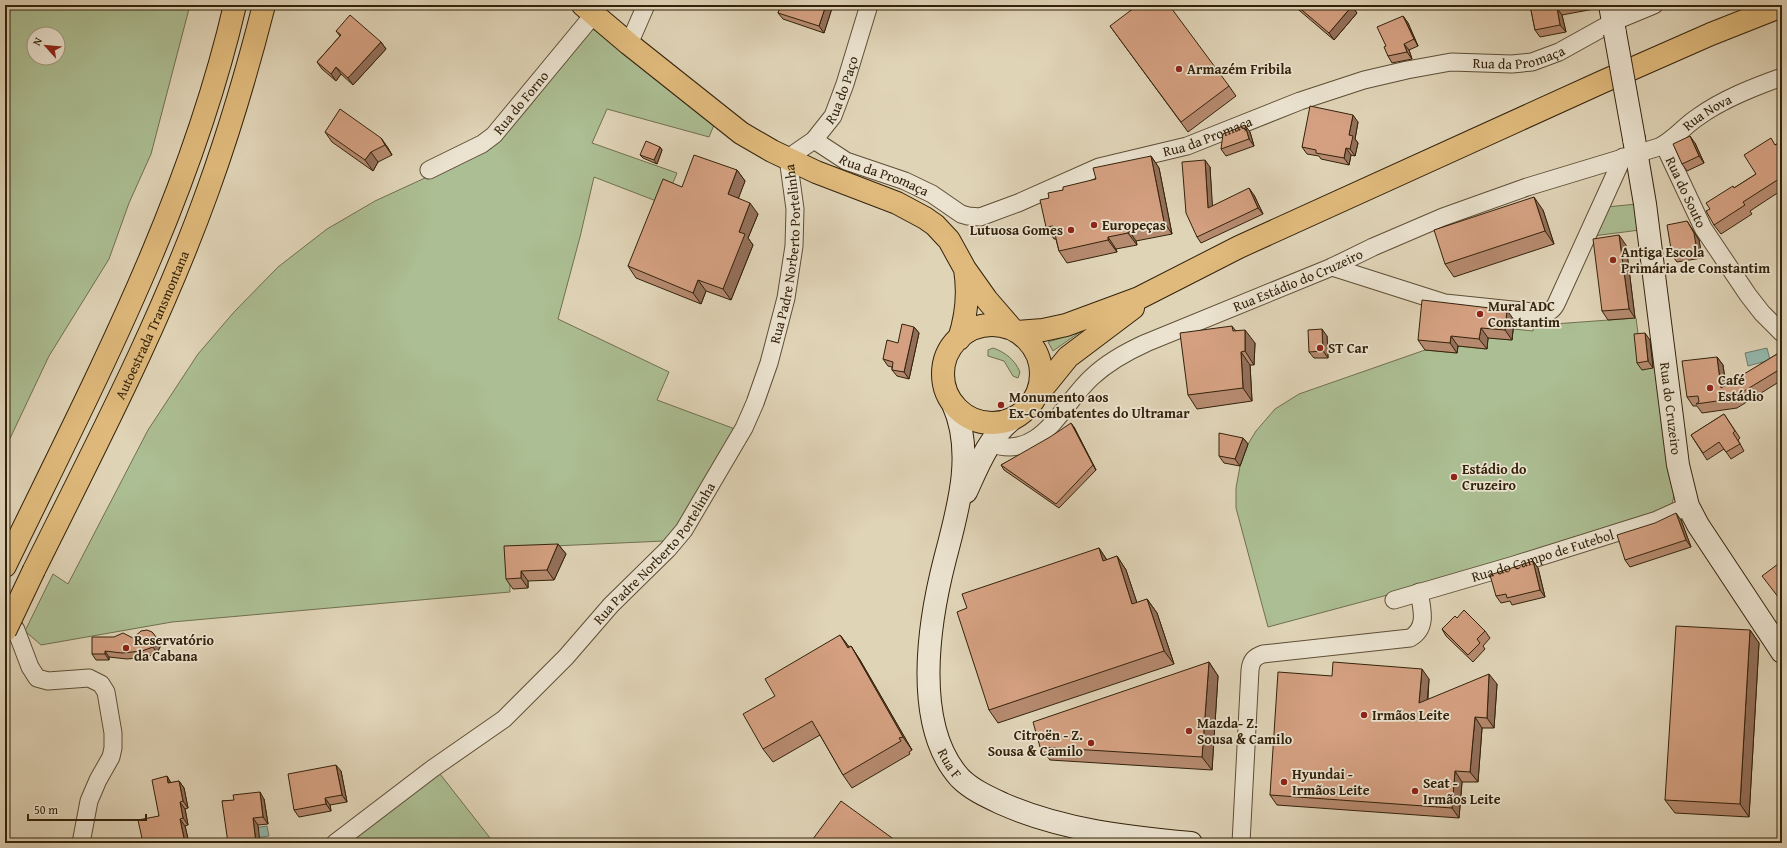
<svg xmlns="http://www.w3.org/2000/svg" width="1787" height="848" font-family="'Gentium Book Plus',serif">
<rect width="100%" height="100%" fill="#e0d4b7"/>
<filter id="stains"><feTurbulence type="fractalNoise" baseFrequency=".005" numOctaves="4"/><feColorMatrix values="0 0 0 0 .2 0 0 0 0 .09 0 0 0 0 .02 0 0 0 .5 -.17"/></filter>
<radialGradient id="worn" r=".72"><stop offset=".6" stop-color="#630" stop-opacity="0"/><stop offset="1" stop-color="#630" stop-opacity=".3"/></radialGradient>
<path fill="#acbe93" stroke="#70704f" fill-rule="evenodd" d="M5,5H190L151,154L129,203L109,259L49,356L5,449ZM34,34H58V58H34Z
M591,27L714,125L709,137L607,109L592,143L677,173L664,204L594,177L580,237L558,319L669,372L657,400L735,429L680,521L664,541L509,548L510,592L172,622L41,645L25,631L53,574L68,584L148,430L198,354L234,312L278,267L327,229L375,201L477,154L499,141L529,107Z
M1637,204L1640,230L1593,236L1606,207Z
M1636,318L1639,341L1654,339L1674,496L1671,507L1410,589L1268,627L1236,508V488L1240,466L1248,444L1256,431L1275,409L1299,394L1425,350L1457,353L1458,346L1486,349L1488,338L1512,340L1513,329L1533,331L1534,320L1554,324Z
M1080,332L1053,351L1048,342Z
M993,348C1005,352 1015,360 1020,372L1018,378L1013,376L1004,361L988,356V350Z
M440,774L494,843H348Z"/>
<path fill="#94b8ad" stroke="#6d7c6c" d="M1767,348L1770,360L1748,366L1745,353Z
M267,826L269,836L249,839L247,829Z"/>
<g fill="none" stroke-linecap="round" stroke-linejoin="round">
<defs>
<g id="street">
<path d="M629,44L646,5"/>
<path id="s1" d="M814,140L846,161L905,181L932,194L961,214L968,216L980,217L1018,203L1099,167L1187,146L1300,101L1364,80L1407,70L1451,62L1512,64L1532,62L1559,52L1613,22L1654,5"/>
<path id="s2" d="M1664,145L1703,228L1748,295L1762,313L1782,333"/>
<path id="s3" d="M429,170L482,144L494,135L594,14"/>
<path d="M1332,267L1445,303L1542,313C1550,313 1554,309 1557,302L1623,157"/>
<path id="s4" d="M990,443C1040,463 1062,404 1092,377C1108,362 1126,352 1146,343L1332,267L1373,247L1443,217L1527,187L1659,147C1674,140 1684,126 1698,117C1723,99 1754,87 1782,77"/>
<path id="s5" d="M1394,600L1514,565L1657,520L1688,506"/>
<path d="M5,614L16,630L30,667L37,678L48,681L89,678L101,684L106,692L113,733V748L111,757L98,780L89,801L81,843"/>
<path id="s6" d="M335,843L432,769L504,719L566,657L611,605L668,549L684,530L744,428L755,403L769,363L786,298L794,246L795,209L788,158L814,140L833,116L845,84L869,5"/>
<path d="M1241,843L1250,670C1251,661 1254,657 1263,654L1410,638C1428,628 1422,609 1419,592"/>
</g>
<g id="secondary">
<path d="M1610,5L1615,33"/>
<path id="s7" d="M1634,139L1645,204L1678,465L1688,506L1698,525L1782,652"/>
<path id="s8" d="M953,404C975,453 958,509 945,559C929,621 912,725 960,778C972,790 988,797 1003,804C1062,830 1127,837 1191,843"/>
<path d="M966,492C978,466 988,439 1011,420"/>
</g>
<path id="primary" d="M583,5L629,44L741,133L772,151L816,172L897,203L925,218L935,225L949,240L965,269L987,300L1012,329
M943 374a49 49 0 1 1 98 0a49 49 0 1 1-98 0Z
M1017,332L1043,330L1066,325L1139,298L1239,247L1602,82L1711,34L1782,6
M959,339C967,315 969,294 965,269
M1038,394L1068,357L1133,308"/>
<g id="highway">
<path d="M5,566C93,384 189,204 235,5"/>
<path id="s9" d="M34,570C96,445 161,321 208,190C230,129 248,68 264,5"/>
</g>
</defs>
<use href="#street" stroke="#5e4e36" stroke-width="19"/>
<use href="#secondary" stroke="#33220b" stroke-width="24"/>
<use href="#primary" stroke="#33220b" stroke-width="24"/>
<use href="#highway" stroke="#33220b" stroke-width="24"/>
<use href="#street" stroke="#ebe3d0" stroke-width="17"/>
<use href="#secondary" stroke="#ebe3d0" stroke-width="22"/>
<use href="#primary" stroke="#e0ba7c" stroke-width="22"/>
<use href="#highway" stroke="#e0ba7c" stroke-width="22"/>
<defs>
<path id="secondary-bridge" d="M1615,33L1634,139"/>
<path id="highway-bridge" d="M5,631L34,570"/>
</defs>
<use href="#secondary-bridge" stroke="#33220b" stroke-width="24" stroke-linecap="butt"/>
<use href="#highway-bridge" stroke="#33220b" stroke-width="24" stroke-linecap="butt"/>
<use href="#secondary-bridge" stroke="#ebe3d0" stroke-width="22"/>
<use href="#highway-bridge" stroke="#e0ba7c" stroke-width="22"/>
</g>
<path fill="#b68a6f" stroke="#33220b" d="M781,5H833L824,33L783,19L778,13Z
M1293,5H1350L1357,13L1334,40Z
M1530,5H1593L1594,9L1562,15L1566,32L1540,37L1535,30Z
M1403,16L1408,23L1418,46L1409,50L1412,59L1392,63L1388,56L1386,46Z
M1110,26L1229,86L1236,96L1188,132Z
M336,31L381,42L386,49L353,85L341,74L336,81L322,69L317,62L340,36Z
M1358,122L1355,139L1358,143L1355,156L1351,155L1349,165L1321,159L1319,156L1307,154L1302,147Z
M325,132L381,138L388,148L392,155L378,162L373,171L332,142Z
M1250,132L1254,146L1226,156L1221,149Z
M1782,141V190L1750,211L1752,214L1721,234L1714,225L1710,209L1734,188L1756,174L1775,145Z
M1695,143L1704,163L1687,171L1682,164Z
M660,147L662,150L657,164L643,158L640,155Z
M1151,156L1159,168L1172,234L1136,241L1137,245L1116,249L1117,252L1067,263L1059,251L1056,239H1054L1046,227L1049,198L1063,190L1096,179Z
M1210,167L1212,206L1254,195L1263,214L1201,243L1197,237Z
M737,170L745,181L738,198L758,214L748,238L753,245L731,300L706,291L701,304L636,278L628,266L682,187Z
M1543,210L1554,244L1454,277L1445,264Z
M1687,221L1699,240L1702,258L1677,262L1672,255Z
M1626,245L1635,318L1608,320L1602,311Z
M1514,320L1512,340L1488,338L1487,349L1458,346L1457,353L1425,350L1418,340Z
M1232,326L1235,330L1255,343L1254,365H1250L1252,401L1197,409L1188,395Z
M914,327L919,333L909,379L897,376L892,370V367L888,366L883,359Z
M1327,336L1328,358H1314L1309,352Z
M1650,340L1653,368L1642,370L1637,363Z
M1782,351V380L1737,408L1702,413L1697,406H1693L1687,397L1717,357L1723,365L1726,386Z
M1724,414L1740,438L1738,440L1744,451L1731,459L1724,449L1707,460L1691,435Z
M1074,427L1096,470L1059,508L1004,470L1001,465Z
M1243,438L1248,444L1240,466L1224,463L1219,456Z
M1681,520L1691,547L1630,567L1625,560Z
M558,544L566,554L554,580L528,581V588L513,589L506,579Z
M1099,548L1107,560L1117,556L1126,570L1137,603L1147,599L1157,613L1174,664L998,723L989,710L967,608Z
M1533,561L1538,568L1545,597L1512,605L1510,601L1501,603L1496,596Z
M1457,618L1485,631L1490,638L1483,646L1485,649L1473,662L1446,636L1442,629Z
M1750,630L1759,643L1749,817L1675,813L1665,800Z
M840,635L849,647L851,646L860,660L912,750L909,752L910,754L852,788L843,775L820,735L773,762L763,749L775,696Z
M133,638L160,643V647L157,653L146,657L127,659L109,657V660H96L92,654Z
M1209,662L1218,676L1212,770L1050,760L1040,747Z
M1332,676L1429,679L1428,700L1497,684L1494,728H1482L1478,782H1462L1459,818L1277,805L1270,795Z
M341,771L347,802L330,805L331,811L299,817L294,810Z
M167,776L171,783L179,781L184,788L188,808L185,809L188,825L185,826L189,843H143L159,816Z
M264,799L268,824L258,825L222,801Z"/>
<path fill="#94705a" stroke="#33220b" d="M826,5H833L824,33L819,26Z
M1352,6L1357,13L1334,40L1329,33Z
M1557,8L1562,15L1566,32L1560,25Z
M1403,16L1408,23L1418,46L1414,39Z
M381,42L386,49L353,85L348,78Z
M1404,44L1409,50L1412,59L1407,52Z
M336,67L341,74L336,81L331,74Z
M1353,115L1358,122L1355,139L1358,143L1355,156L1350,149L1349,135Z
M1245,125L1250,132L1254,146L1249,139Z
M1690,136L1695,143L1704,163L1699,156Z
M381,138L388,148L392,155L385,145Z
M660,147L662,150L657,164L654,160Z
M1346,148L1351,155L1349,165L1344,158Z
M371,152L378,162L373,171L365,160Z
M1151,156L1159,168L1172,234L1164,222Z
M1205,160L1210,167L1213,214L1208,208Z
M737,170L745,181L736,205L728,194Z
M1249,188L1254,195L1263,214L1258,208Z
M1534,197L1543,210L1554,244L1545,231Z
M750,203L758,214L748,238L753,245L731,300L723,289L739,232Z
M1687,221L1699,240L1702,258L1697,251Z
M1128,229L1136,241L1137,245L1128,233Z
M1619,235L1626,245L1635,318L1629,309Z
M1108,237L1116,249L1117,252L1108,240Z
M698,280L706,291L701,304L693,293Z
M1507,310L1514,320L1512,340L1505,330Z
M914,327L919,333L909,379L904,372Z
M1481,328L1488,338L1487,349L1479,339Z
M1322,329L1327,336L1328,358L1323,351Z
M1245,330L1255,343L1254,365L1245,351Z
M1645,333L1650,340L1653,368L1648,361Z
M1451,336L1458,346L1457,353L1450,343Z
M1241,352L1250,365L1252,401L1243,388Z
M1717,357L1723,365L1727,397L1721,388Z
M1071,423L1074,427L1096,470L1093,465Z
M1243,438L1248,444L1240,466L1235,459Z
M1676,513L1681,520L1691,547L1686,540Z
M558,544L566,554L554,580L547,570Z
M1099,548L1108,562L1103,561Z
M1117,556L1126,570L1142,618L1132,604Z
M1533,561L1538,568L1545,597L1540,590Z
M521,571L528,581V588L521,578Z
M1147,599L1157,613L1174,664L1164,651Z
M1750,630L1759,643L1749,817L1740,804Z
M152,632L160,643V647L157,653L153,647Z
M840,635L850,648H848Z
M851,646L860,660L912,750L903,737Z
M105,651L109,657V660L105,654Z
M1209,662L1218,676L1212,770L1202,757Z
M1422,669L1429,679L1426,714L1419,703Z
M1489,674L1497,684L1494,728L1487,718Z
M1475,717L1482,728L1478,782L1470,772Z
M336,765L341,771L347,802L342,795Z
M1455,771L1462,782L1459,818L1452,808Z
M167,776L171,783H168Z
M179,781L184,788L188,808L183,801Z
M260,792L264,799L268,824L263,817Z
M325,798L330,805L331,811L326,804Z
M180,802L185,809L188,825L183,818Z
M253,818L258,825L260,843H256Z
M180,819L185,826L189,843H185Z"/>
<path fill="#d4a081" stroke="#33220b" d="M781,5H826L819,26L778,13Z
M1138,5H1169L1229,86L1181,122L1110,26Z
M1296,5H1350L1352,6L1329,33Z
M1530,5H1571L1557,8L1560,25L1535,30Z
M350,15L381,42L348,78L336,67L331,74L317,62L341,35L336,31Z
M1403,16L1414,39L1404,44L1407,52L1388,56L1384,47L1386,46L1377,27Z
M1310,106L1353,115L1349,135L1353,136L1350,149L1346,148L1344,158L1316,153V150L1302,147Z
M340,109L381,138L385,145L371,152L365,160L325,132Z
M1245,125L1249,139L1221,149L1223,134Z
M1690,136L1699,156L1682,164L1673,144Z
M1771,138L1775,145L1782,141V177L1743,202L1745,205L1714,225L1706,211L1710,209L1706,203L1733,186L1734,188L1756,174L1744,155Z
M646,141L660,147L654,160L640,155Z
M694,155L737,170L728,194L750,203L739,232L745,234L723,289L698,280L693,293L628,266L663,179L682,187Z
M1151,156L1164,222L1128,229V233L1108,237V240L1059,251L1053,226L1046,227L1040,200L1049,198L1048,193L1063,190V187L1096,179L1093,168Z
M1205,160L1208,208L1249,188L1258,208L1197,237L1186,213L1182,162Z
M1534,197L1545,231L1445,264L1434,230Z
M1687,221L1694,233L1697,251L1672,255L1667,225Z
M1619,235L1629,309L1602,311L1593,239Z
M1422,300L1507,310L1505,330L1481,328L1479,339L1451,336L1450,343L1418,340Z
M902,324L914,327L904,372L892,370L893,362L883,359L887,340L898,343Z
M1232,326L1233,331L1245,330V351L1241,352L1243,388L1188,395L1180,333Z
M1322,329L1323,351L1309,352L1308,330Z
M1645,333L1648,361L1637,363L1634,334Z
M1782,351V368L1731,399L1696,404L1699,402L1698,396L1687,397L1682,361L1717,357L1721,388Z
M1724,414L1735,431L1733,433L1740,444L1726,452L1719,442L1703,453L1691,435Z
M1071,423L1093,465L1056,504L1001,465L1050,437Z
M1219,433L1243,438L1235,459L1219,456Z
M1676,513L1686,540L1625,560L1617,535L1655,523Z
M558,544L547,570L521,571V578L506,579L504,546Z
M1099,548L1103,561L1117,556L1132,604L1147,599L1164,651L989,710L957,612L967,608L962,594Z
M1533,561L1540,590L1507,598L1506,594L1496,596L1490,575Z
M1782,561V602L1762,576Z
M1464,610L1485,631L1477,639L1480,643L1468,655L1442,629L1455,616L1457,618Z
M1676,626L1750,630L1740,804L1665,800Z
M147,630L152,632L156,637V641L153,647L142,651L122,653L105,651V654H92V637H114L123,633L133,638L141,631Z
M840,635L848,648L851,646L903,737L899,738L901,741L843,775L812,721L763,749L743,714L775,696L765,679Z
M1209,662L1202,757L1040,747L1033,722Z
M1333,662L1422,669L1419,703L1489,674L1487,718L1475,717L1470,772L1455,771L1452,808L1270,795L1278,672L1332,676Z
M336,765L342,795L325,798L326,804L294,810L288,774Z
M167,776L168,783L179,781L183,801L180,802L183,818L180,819L185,843H143L138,820L159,816L152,780Z
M260,792L263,817L253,818L256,843H228L222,801L234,800L233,795Z
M841,801L899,843H810Z"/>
<g fill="#8f2418" stroke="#ebe3d0" stroke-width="1.5">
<circle cx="1179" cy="69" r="4"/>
<circle cx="1094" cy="225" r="4"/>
<circle cx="1071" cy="230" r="4"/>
<circle cx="1613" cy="260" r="4"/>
<circle cx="1480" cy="314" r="4"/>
<circle cx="1320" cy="348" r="4"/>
<circle cx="1710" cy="388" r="4"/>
<circle cx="1001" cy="405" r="4"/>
<circle cx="1454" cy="477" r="4"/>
<circle cx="126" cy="648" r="4"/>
<circle cx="1364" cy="715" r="4"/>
<circle cx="1189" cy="731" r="4"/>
<circle cx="1091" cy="743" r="4"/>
<circle cx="1284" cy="782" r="4"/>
<circle cx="1415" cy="791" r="4"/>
</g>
<g text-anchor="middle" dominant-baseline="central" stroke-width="3.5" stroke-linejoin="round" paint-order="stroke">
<g font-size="14" fill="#33220b" stroke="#ebe3d0">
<text stroke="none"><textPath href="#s1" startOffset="751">Rua da Promaça</textPath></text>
<text stroke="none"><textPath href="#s6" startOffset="957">Rua do Paço</textPath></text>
<text stroke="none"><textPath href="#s3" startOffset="116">Rua do Forno</textPath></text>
<text stroke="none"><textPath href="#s4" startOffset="805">Rua Nova</textPath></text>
<text stroke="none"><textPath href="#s1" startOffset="427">Rua da Promaça</textPath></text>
<text stroke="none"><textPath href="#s1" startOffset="79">Rua da Promaça</textPath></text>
<text stroke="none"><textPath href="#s2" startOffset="52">Rua do Souto</textPath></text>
<text stroke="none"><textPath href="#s6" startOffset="770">Rua Padre Norberto Portelinha</textPath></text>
<text stroke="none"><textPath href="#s4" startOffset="360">Rua Estádio do Cruzeiro</textPath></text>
<text stroke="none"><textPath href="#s9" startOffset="272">Autoestrada Transmontana</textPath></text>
<text stroke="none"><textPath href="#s7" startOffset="272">Rua do Cruzeiro</textPath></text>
<text stroke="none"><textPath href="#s6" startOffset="434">Rua Padre Norberto Portelinha</textPath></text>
<text stroke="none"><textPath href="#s5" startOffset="155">Rua do Campo de Futebol</textPath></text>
<text stroke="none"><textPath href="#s8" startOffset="368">Rua F</textPath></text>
</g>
<g font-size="14" font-weight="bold" fill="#33220b" stroke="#ebe3d0" text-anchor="start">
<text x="1187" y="69">Armazém Fribila</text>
<text x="1102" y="225">Europeças</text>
<text x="1063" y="230" text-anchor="end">Lutuosa Gomes</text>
<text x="1621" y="252">Antiga Escola<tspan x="1621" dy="16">Primária de Constantim</tspan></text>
<text x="1488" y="306">Mural ADC<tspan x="1488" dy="16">Constantim</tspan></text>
<text x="1328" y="348">ST Car</text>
<text x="1718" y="380">Café<tspan x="1718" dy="16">Estádio</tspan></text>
<text x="1009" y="397">Monumento aos<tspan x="1009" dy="16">Ex-Combatentes do Ultramar</tspan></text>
<text x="1462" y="469">Estádio do<tspan x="1462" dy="16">Cruzeiro</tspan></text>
<text x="134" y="640">Reservatório<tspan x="134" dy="16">da Cabana</tspan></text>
<text x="1372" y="715">Irmãos Leite</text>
<text x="1197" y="723">Mazda- Z.<tspan x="1197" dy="16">Sousa &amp; Camilo</tspan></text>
<text x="1083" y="735" text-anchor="end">Citroën - Z.<tspan x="1083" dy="16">Sousa &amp; Camilo</tspan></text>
<text x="1292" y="774">Hyundai -<tspan x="1292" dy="16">Irmãos Leite</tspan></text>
<text x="1423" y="783">Seat -<tspan x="1423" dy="16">Irmãos Leite</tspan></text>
</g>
</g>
<rect width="1787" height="848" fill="none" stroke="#e0d4b7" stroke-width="20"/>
<rect x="6" y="6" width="1775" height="836" fill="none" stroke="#33220b" stroke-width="2"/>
<rect x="10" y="10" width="1767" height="828" fill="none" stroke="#33220b"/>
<g transform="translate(46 46) rotate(297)"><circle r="19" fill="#ebe3d0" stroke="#a19681"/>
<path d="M0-3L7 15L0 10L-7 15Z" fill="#8f2418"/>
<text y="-6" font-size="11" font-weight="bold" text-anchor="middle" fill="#33220b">N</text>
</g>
<path d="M28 814v6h118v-6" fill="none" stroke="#33220b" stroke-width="2"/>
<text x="34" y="814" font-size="12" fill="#33220b" stroke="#ebe3d0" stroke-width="3" paint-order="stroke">50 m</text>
<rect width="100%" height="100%" filter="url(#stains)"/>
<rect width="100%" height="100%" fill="url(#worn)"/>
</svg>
